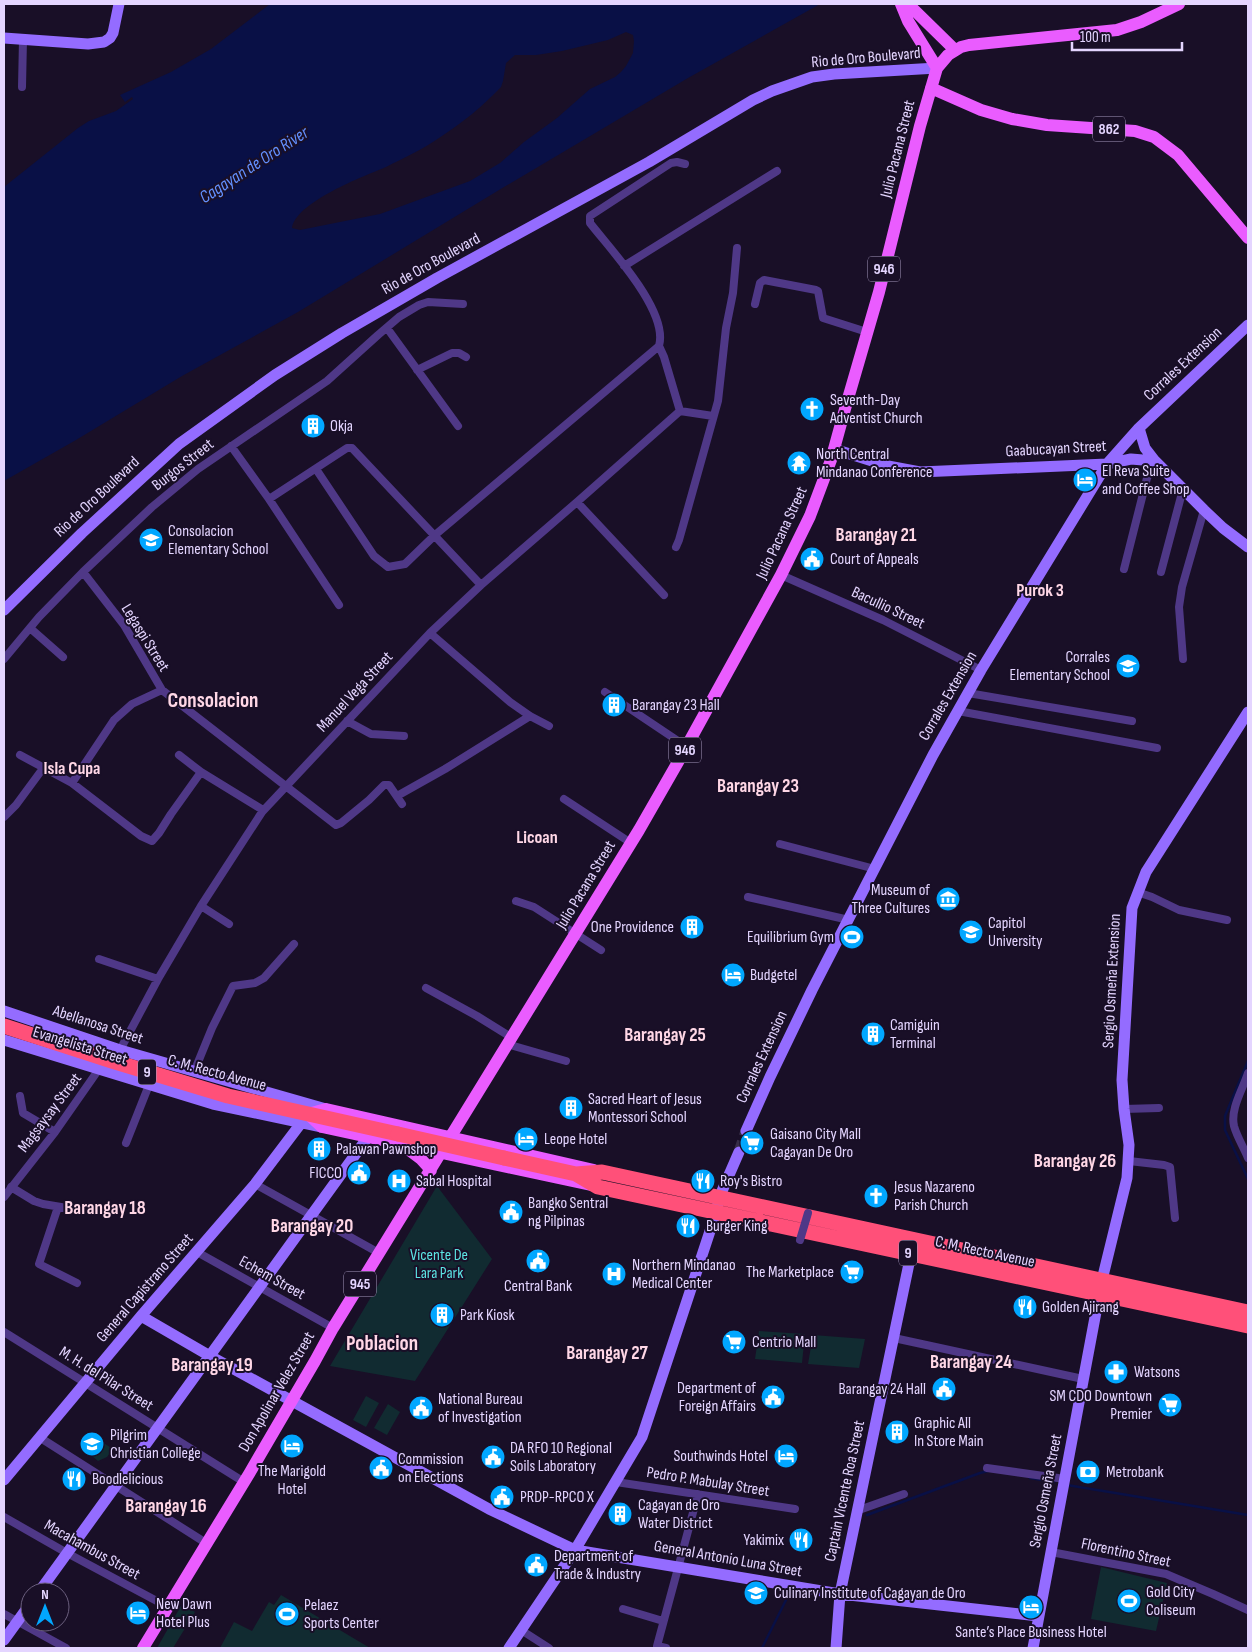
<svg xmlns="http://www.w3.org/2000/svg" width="1252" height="1652" font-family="'Sofia Sans Condensed',sans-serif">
<rect width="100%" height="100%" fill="#190f27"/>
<path fill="#112b31" d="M437,1186L492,1259L415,1381L330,1366Z
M759,1331L805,1334L802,1363L755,1359Z
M813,1335L865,1339L859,1368L808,1364Z
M366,1396L379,1403L366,1427L353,1420Z
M388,1404L400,1412L387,1435L374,1428Z
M102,1442L113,1449L107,1457L98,1461L92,1456Z
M1101,1567L1167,1583L1156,1631L1091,1619Z
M281,1595L370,1648H220L234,1622L252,1631L269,1602L274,1605Z
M182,1604L195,1612L173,1648H157Z"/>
<path fill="#091046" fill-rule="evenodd" d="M270,4H820L688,78L504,187L298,312L182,376L76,440L4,481V187L78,128L89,121L116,111L133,99L132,97L125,102L120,95L171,72L211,49ZM626,32L633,35L634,41L633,53L626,66L621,72L615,77L590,89L557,118L524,142L500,163L470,181L380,214L300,230L292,228C296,202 364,176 386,167C404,158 423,149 439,138C462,123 482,107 501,87L503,81L506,63L515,55H536L562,51L608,40Z"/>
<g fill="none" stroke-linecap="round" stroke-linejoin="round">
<path stroke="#091046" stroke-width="2.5" d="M1248,1061L1225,1116V1130L1248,1179
M1030,1478L1054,1482
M1067,1485L1248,1515
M867,1515L980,1473L988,1471
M762,1648L787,1598"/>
<path stroke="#372d47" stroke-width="11" stroke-dasharray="11 5.5" stroke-linecap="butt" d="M739,1152L746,1131"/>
<path stroke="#4f3887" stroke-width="8" d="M22,87L23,39
M624,266L777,171
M755,304L760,283L764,280L816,290L818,291L823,318L867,332
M387,328L458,426
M659,346C669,311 611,250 590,223V216L671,163L677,162L685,164
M417,370L452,353H459L466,357
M680,411L713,416
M231,446L269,499L339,605
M316,469L374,556L388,567L405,564L435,535L659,346L664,357L680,411
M269,499L347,448H352L481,585
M577,502L664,595
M676,547L679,540L718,401L726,328L733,293L737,248
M1124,569L1147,478L1155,461
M83,572L124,625L162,690L336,825L341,823L369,800L384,785H389L402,804
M1161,572L1183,489
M781,575L883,620L981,670
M30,628L63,657
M430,633L510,702L530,716L549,726
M4,659L39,617L83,572L152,507L198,469L327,381L378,335L399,317L419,305L428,302L463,304
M1183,659L1179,607L1182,587L1204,510
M605,692L687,747
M968,693L1132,721
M958,711L1157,748
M347,721L371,734L404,736
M20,755L72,783L141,836L152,841L159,833L171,814L201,772
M179,755L201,772L263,810
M72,783L114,720L132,704L162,690
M397,796L445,769L530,716
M564,799L631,843
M4,817L16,805L44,767
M780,844L875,869
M1137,892L1152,897L1179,910L1227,920
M748,897L849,920
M516,901L534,907L601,950
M201,906L229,924
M99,959L158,979
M426,988L477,1016L511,1037
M507,1044L566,1061
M120,1050L158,979L201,906L262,812L430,633L481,585L577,502L680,411
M194,1072L212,1028L233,986L255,983L264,978L294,944
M1248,1073C1243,1089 1230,1109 1234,1126C1237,1137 1244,1148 1248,1158
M20,1096L23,1113L55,1132
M1124,1109L1159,1108
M126,1143L149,1085
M1129,1161L1164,1165L1170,1167L1175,1218
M255,1184L379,1253
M11,1187L34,1201L43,1204L79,1210
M4,1197L55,1132L99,1069
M58,1207L39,1264L77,1283
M197,1252L333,1328
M4,1332L244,1482
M894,1338L1083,1379
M39,1437L206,1543
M987,1468L1065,1479
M616,1482L795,1509
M859,1510L904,1494
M4,1517L67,1553L168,1607
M1051,1552L1166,1574L1213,1594L1248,1610
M623,1609L663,1621
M4,1614L66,1648
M521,1630L549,1648
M666,1648L657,1646L698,1494"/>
<path stroke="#946cff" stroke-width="11" d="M4,38L88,44L104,42L110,38L113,33L119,4
M1139,428L1145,448L1155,461L1204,510L1223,528L1248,547
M834,449L888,466L920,472L1107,464L1131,459L1155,461
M4,610L82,533L179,444L275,375L342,333L437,278L649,162L753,100L772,91L812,77L834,74L937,68
M4,1011L120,1050L326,1109
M4,1040L213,1104L322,1127
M746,1131L770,1077L812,990L933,755L981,670L1107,464L1139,428L1248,325
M141,1316L210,1356L489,1509L575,1550L840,1594L1038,1616
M4,1480L141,1316L255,1184L308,1114
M39,1592L368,1137
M4,1640L30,1604
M509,1648L575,1550L642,1437L716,1213L719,1198L739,1152
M836,1648L840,1594L911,1254
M1033,1648L1102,1280L1127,1178L1129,1145L1124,1109L1122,1080L1132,908L1146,872L1248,712"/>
<path stroke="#ea5cff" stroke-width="12" d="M901,4L908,21L937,68
M908,4L955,50
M931,88L981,110L1012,119L1047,125L1135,131L1154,137L1178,155L1248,238
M308,1114L326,1109L594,1170
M308,1114L322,1127L591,1185
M405,1147L421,1159L431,1170
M143,1648L249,1474L315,1361L333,1328L639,830L678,762L781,575L810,516L831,460L845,409L879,292L920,126L937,68L948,55L961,47L969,45L1117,30L1141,22L1179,4"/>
<path stroke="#ff5079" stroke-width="15" d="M4,1026L112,1061L228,1096L398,1134
M504,1158L576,1174L602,1172L1248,1312
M576,1174L598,1187L1248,1326"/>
<path stroke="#4f3887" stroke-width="8" d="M800,1240L808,1213"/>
<path stroke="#ff5079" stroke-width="15" d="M398,1134L504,1158"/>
</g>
<defs>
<symbol id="church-disc" viewBox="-11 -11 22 22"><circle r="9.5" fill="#01a7ff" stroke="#190f27"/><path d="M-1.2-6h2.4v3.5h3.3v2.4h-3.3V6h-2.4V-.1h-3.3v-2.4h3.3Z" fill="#fff"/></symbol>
<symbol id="building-disc" viewBox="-11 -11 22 22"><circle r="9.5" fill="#01a7ff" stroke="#190f27"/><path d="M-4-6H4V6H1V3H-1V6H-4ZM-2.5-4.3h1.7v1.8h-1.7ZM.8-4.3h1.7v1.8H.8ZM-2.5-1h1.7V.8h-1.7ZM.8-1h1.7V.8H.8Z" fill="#fff"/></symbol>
<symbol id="temple-disc" viewBox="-11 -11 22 22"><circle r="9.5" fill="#01a7ff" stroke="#190f27"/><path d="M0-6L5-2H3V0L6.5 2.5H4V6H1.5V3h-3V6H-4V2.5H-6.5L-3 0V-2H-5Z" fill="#fff"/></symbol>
<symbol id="hotel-disc" viewBox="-11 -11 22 22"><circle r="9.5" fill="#01a7ff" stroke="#190f27"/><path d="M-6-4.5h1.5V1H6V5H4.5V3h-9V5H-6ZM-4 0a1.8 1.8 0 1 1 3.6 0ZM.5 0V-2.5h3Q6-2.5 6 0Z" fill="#fff"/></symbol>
<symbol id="school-disc" viewBox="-11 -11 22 22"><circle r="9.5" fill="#01a7ff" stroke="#190f27"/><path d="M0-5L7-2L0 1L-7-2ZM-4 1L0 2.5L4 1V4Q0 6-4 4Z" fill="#fff"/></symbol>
<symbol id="civic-disc" viewBox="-11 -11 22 22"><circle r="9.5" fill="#01a7ff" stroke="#190f27"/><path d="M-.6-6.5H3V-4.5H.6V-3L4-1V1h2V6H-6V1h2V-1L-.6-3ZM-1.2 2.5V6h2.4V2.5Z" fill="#fff"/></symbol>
<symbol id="museum-disc" viewBox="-11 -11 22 22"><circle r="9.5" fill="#01a7ff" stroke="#190f27"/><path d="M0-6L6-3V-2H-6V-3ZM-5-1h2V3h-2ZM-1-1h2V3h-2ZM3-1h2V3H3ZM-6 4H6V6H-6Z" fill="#fff"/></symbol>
<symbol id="university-disc" viewBox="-11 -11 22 22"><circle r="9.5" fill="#01a7ff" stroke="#190f27"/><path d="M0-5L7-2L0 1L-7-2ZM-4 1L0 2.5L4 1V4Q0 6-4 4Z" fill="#fff"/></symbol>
<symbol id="stadium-disc" viewBox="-11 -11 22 22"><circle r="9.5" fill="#01a7ff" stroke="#190f27"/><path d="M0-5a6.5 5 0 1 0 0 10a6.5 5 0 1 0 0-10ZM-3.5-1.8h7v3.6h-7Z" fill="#fff"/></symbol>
<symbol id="supermarket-disc" viewBox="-11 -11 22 22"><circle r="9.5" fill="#01a7ff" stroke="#190f27"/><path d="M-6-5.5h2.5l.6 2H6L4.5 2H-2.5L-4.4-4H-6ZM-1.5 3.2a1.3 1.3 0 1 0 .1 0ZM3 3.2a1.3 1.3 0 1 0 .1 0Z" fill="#fff"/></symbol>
<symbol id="hospital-disc" viewBox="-11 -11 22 22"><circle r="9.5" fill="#01a7ff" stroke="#190f27"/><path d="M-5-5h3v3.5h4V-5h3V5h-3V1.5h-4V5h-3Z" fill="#fff"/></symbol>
<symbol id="restaurant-disc" viewBox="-11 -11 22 22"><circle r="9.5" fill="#01a7ff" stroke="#190f27"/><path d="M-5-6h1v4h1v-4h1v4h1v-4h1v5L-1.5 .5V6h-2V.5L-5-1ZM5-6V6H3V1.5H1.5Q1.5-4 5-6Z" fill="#fff"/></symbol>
<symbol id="pharmacy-disc" viewBox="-11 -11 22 22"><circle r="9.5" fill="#01a7ff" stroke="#190f27"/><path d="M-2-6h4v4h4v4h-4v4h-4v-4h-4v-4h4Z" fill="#fff"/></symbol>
<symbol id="bank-disc" viewBox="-11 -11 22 22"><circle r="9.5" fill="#01a7ff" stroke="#190f27"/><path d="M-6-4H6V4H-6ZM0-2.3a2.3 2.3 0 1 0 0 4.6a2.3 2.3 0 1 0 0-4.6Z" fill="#fff"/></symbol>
</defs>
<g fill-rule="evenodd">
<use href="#church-disc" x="798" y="395" width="28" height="28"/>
<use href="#building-disc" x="299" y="412" width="28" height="28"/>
<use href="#temple-disc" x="785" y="449" width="28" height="28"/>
<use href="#hotel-disc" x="1071" y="466" width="28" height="28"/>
<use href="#school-disc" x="137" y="526" width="28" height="28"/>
<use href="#civic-disc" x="798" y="545" width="28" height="28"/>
<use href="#school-disc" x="1114" y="652" width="28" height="28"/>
<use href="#building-disc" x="600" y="691" width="28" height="28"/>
<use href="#museum-disc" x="934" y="885" width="28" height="28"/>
<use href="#building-disc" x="678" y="913" width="28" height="28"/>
<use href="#university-disc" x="957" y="918" width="28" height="28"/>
<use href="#stadium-disc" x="838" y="923" width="28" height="28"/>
<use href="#hotel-disc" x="719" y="961" width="28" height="28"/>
<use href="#building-disc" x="859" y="1020" width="28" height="28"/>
<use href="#building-disc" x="557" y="1094" width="28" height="28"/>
<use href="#hotel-disc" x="512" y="1125" width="28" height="28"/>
<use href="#supermarket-disc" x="738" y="1129" width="28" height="28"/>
<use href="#building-disc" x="305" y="1135" width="28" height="28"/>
<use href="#civic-disc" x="345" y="1159" width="28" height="28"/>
<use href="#hospital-disc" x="385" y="1167" width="28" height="28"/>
<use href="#restaurant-disc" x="689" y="1167" width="28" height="28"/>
<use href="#church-disc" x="862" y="1182" width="28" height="28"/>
<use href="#civic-disc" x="497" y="1198" width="28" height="28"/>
<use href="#restaurant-disc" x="674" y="1212" width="28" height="28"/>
<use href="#civic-disc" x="524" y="1247" width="28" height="28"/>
<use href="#supermarket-disc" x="838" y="1258" width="28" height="28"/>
<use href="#hospital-disc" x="600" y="1260" width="28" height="28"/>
<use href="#restaurant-disc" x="1011" y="1293" width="28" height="28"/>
<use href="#building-disc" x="428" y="1301" width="28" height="28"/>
<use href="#supermarket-disc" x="720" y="1328" width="28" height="28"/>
<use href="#pharmacy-disc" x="1102" y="1358" width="28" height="28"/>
<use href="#civic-disc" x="930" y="1375" width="28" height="28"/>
<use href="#civic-disc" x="759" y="1383" width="28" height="28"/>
<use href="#supermarket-disc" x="1156" y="1391" width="28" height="28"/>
<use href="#civic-disc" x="407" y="1394" width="28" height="28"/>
<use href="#building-disc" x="883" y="1418" width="28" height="28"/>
<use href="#university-disc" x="78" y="1430" width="28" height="28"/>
<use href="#hotel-disc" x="278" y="1432" width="28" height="28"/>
<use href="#hotel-disc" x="772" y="1442" width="28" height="28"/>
<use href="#civic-disc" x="479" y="1443" width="28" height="28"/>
<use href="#civic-disc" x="367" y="1454" width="28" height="28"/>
<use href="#bank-disc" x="1074" y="1458" width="28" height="28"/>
<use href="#restaurant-disc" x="60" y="1465" width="28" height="28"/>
<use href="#civic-disc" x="488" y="1483" width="28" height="28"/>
<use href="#building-disc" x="606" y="1500" width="28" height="28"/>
<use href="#restaurant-disc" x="787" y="1526" width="28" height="28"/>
<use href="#civic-disc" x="522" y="1551" width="28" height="28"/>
<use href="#school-disc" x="742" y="1579" width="28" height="28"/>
<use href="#stadium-disc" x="1115" y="1587" width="28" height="28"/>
<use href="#hotel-disc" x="1017" y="1593" width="28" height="28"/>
<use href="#hotel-disc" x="124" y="1599" width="28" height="28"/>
<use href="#stadium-disc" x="273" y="1600" width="28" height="28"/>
</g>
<g text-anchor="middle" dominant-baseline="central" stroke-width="4" stroke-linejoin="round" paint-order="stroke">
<g fill="#190f27" stroke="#a79abe" stroke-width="1">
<rect x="1093" y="116.5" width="32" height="25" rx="4"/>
<rect x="868" y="256.5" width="32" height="25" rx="4"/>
<rect x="669" y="737.5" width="32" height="25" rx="4"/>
<rect x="138" y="1059.5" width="18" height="25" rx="4"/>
<rect x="899" y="1240.5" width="18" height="25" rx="4"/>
<rect x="344" y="1271.5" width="32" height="25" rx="4"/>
</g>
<g font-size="15" font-weight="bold" fill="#e4d5ff">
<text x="1109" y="129">862</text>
<text x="884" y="269">946</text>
<text x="685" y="750">946</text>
<text x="147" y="1072">9</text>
<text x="908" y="1253">9</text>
<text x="360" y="1284">945</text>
</g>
<g font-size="16" fill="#e4d5ff" stroke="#190f27">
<text transform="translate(866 58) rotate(-5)">Rio de Oro Boulevard</text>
<text transform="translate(898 149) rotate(-76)">Julio Pacana Street</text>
<text transform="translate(431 264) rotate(-29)">Rio de Oro Boulevard</text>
<text transform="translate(1183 364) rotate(-43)">Corrales Extension</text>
<text transform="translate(1056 449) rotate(-3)">Gaabucayan Street</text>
<text transform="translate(183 465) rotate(-38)">Burgos Street</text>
<text transform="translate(97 497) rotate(-43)">Rio de Oro Boulevard</text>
<text transform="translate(782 533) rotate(-65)">Julio Pacana Street</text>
<text transform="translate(888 608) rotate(25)">Bacullio Street</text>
<text transform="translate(145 638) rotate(58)">Legaspi Street</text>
<text transform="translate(355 692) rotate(-47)">Manuel Vega Street</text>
<text transform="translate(948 696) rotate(-60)">Corrales Extension</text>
<text transform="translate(586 885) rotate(-59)">Julio Pacana Street</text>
<text transform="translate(1112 981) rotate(-87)">Sergio Osmeña Extension</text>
<text transform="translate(98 1025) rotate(18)">Abellanosa Street</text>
<text transform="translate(80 1046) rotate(17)">Evangelista Street</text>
<text transform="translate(762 1057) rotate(-65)">Corrales Extension</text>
<text transform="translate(217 1073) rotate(15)">C. M. Recto Avenue</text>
<text transform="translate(50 1113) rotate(-53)">Magsaysay Street</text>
<text transform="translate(985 1252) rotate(12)">C. M. Recto Avenue</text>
<text transform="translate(272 1278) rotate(29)">Echem Street</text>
<text transform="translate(145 1288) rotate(-49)">General Capistrano Street</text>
<text transform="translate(106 1379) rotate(32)">M. H. del Pilar Street</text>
<text transform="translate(277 1392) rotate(-60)">Don Apolinar Velez Street</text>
<text transform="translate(708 1482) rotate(9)">Pedro P. Mabulay Street</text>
<text transform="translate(845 1491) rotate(-78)">Captain Vicente Roa Street</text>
<text transform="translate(1046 1491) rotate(-79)">Sergio Osmeña Street</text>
<text transform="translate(92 1550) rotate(29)">Macahambus Street</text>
<text transform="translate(1126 1553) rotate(12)">Florentino Street</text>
<text transform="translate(728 1559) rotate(10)">General Antonio Luna Street</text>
</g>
<g font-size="16" fill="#e4d5ff" stroke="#190f27" text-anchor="start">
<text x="830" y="400">Seventh-Day<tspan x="830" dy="18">Adventist Church</tspan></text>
<text x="330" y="426">Okja</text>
<text x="816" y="454">North Central<tspan x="816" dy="18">Mindanao Conference</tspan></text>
<text x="1102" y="471">El Reva Suite<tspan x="1102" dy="18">and Coffee Shop</tspan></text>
<text x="168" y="531">Consolacion<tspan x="168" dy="18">Elementary School</tspan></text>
<text x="830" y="559">Court of Appeals</text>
<text x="1110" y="657" text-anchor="end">Corrales<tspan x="1110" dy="18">Elementary School</tspan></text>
<text x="632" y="705">Barangay 23 Hall</text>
<text x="930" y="890" text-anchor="end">Museum of<tspan x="930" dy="18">Three Cultures</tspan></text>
<text x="988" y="923">Capitol<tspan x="988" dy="18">University</tspan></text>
<text x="674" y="927" text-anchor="end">One Providence</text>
<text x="834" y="937" text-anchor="end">Equilibrium Gym</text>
<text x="750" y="975">Budgetel</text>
<text x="890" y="1025">Camiguin<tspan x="890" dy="18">Terminal</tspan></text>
<text x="588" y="1099">Sacred Heart of Jesus<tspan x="588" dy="18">Montessori School</tspan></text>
<text x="770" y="1134">Gaisano City Mall<tspan x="770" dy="18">Cagayan De Oro</tspan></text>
<text x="544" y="1139">Leope Hotel</text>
<text x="336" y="1149">Palawan Pawnshop</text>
<text x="342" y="1173" text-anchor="end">FICCO</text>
<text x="416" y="1181">Sabal Hospital</text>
<text x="720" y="1181">Roy's Bistro</text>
<text x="894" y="1187">Jesus Nazareno<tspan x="894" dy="18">Parish Church</tspan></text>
<text x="528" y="1203">Bangko Sentral<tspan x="528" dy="18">ng Pilpinas</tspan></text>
<text x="706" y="1226">Burger King</text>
<text x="632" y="1265">Northern Mindanao<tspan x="632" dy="18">Medical Center</tspan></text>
<text x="834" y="1272" text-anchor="end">The Marketplace</text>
<text x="538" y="1286" text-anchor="middle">Central Bank</text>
<text x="1042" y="1307">Golden Ajirang</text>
<text x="460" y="1315">Park Kiosk</text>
<text x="752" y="1342">Centrio Mall</text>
<text x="1134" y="1372">Watsons</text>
<text x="756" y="1388" text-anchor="end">Department of<tspan x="756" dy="18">Foreign Affairs</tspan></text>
<text x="926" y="1389" text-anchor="end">Barangay 24 Hall</text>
<text x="1152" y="1396" text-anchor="end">SM CDO Downtown<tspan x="1152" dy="18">Premier</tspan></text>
<text x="438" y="1399">National Bureau<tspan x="438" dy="18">of Investigation</tspan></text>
<text x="914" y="1423">Graphic All<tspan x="914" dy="18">In Store Main</tspan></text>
<text x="110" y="1435">Pilgrim<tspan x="110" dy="18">Christian College</tspan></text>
<text x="510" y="1448">DA RFO 10 Regional<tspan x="510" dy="18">Soils Laboratory</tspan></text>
<text x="768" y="1456" text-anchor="end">Southwinds Hotel</text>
<text x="398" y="1459">Commission<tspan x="398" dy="18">on Elections</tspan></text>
<text x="292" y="1471" text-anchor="middle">The Marigold<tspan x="292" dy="18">Hotel</tspan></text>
<text x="1106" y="1472">Metrobank</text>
<text x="92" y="1479">Boodlelicious</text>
<text x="520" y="1497">PRDP-RPCO X</text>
<text x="638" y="1505">Cagayan de Oro<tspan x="638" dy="18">Water District</tspan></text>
<text x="784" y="1540" text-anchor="end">Yakimix</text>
<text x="554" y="1556">Department of<tspan x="554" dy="18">Trade &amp; Industry</tspan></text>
<text x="1146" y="1592">Gold City<tspan x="1146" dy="18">Coliseum</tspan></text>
<text x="774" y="1593">Culinary Institute of Cagayan de Oro</text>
<text x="156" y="1604">New Dawn<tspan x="156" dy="18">Hotel Plus</tspan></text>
<text x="304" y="1605">Pelaez<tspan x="304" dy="18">Sports Center</tspan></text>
<text x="1031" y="1632" text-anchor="middle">Sante’s Place Business Hotel</text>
</g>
<g font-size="16" fill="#5ce3e3" stroke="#190f27">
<text x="439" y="1255">Vicente De<tspan x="439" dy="18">Lara Park</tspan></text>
</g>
<g font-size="18" font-style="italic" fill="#6390ff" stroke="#190f27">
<text transform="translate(254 165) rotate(-33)">Cagayan de Oro River</text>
</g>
<g font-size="18" font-weight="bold" fill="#ffd7e6" stroke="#190f27">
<text x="1040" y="590">Purok 3</text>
<text x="72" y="768">Isla Cupa</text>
<text x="537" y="837">Licoan</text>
</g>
<g font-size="19" font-weight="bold" fill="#ffd7e6" stroke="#190f27">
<text x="876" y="535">Barangay 21</text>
<text x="758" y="786">Barangay 23</text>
<text x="665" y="1035">Barangay 25</text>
<text x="1075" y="1161">Barangay 26</text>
<text x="105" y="1208">Barangay 18</text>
<text x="312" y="1226">Barangay 20</text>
<text x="607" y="1353">Barangay 27</text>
<text x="971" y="1362">Barangay 24</text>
<text x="212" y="1365">Barangay 19</text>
<text x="166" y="1506">Barangay 16</text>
</g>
<g font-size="21" font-weight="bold" fill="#ffd7e6" stroke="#190f27">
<text x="213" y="700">Consolacion</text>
<text x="382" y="1343">Poblacion</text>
</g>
</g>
<rect width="1252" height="1652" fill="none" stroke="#e4d5ff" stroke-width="10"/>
<g transform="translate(45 1607)"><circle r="24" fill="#190f27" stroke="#6a5e7d"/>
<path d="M0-4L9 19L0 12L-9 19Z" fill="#01a7ff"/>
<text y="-8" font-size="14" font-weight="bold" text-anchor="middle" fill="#e4d5ff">N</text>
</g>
<path d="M1072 42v8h110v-8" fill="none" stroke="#e4d5ff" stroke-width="2.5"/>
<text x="1080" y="42" font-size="15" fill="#e4d5ff" stroke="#190f27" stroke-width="4" paint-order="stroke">100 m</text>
</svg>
